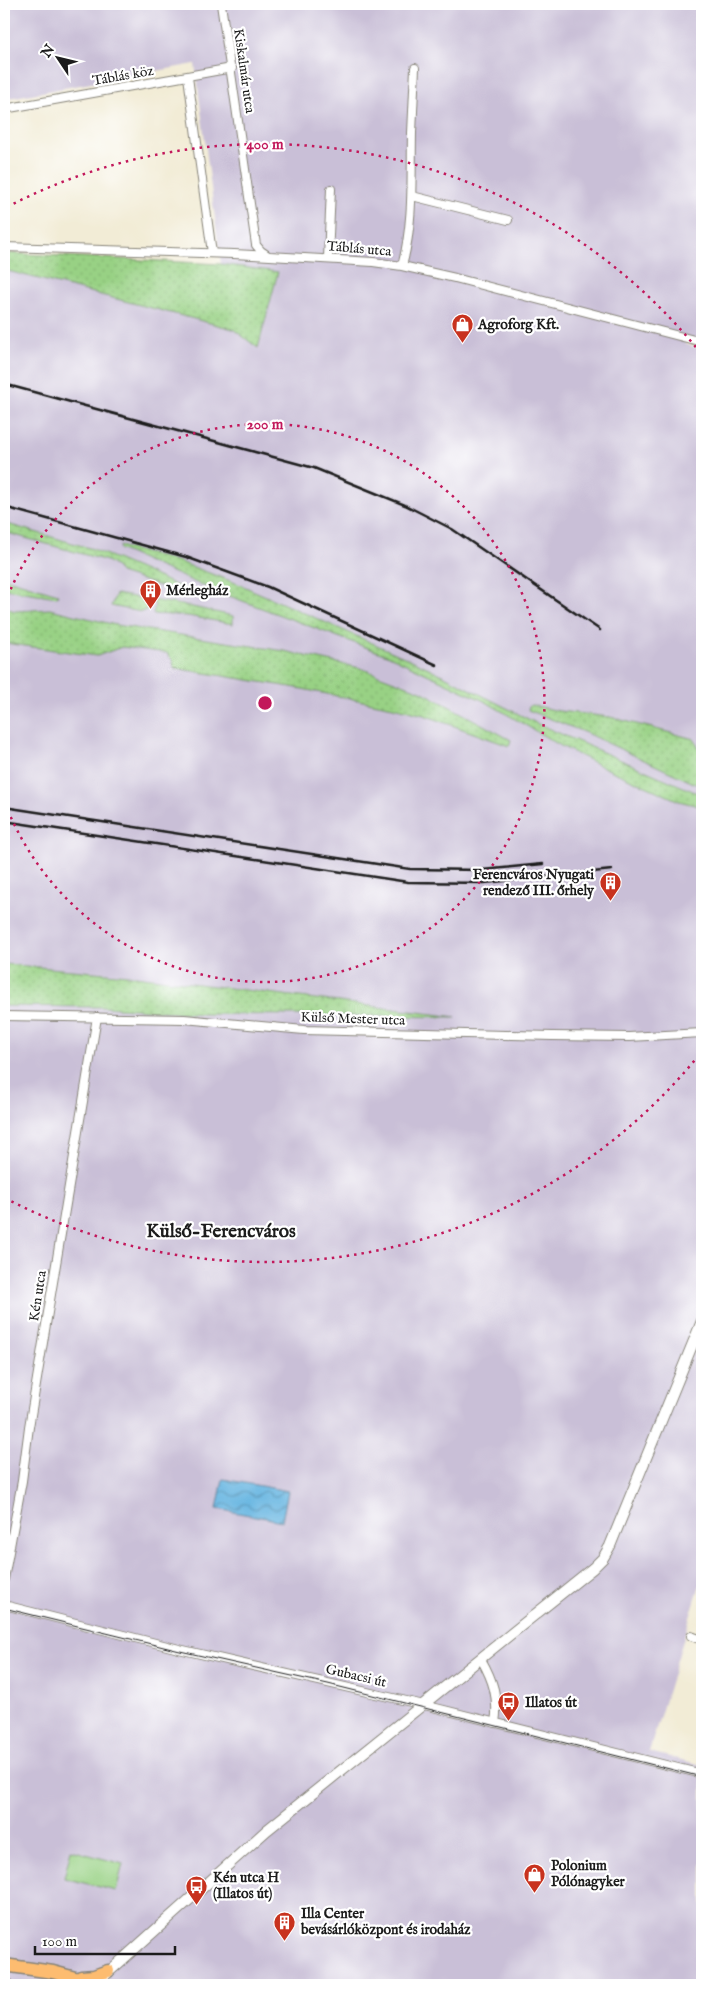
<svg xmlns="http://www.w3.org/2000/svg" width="706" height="1989" font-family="'IM FELL English',serif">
<defs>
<pattern id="grass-dots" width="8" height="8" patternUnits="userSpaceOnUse" patternTransform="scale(1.25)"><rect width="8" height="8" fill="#98d184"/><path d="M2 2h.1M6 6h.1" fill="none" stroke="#82b371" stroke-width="1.8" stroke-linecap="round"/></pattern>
<pattern id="water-waves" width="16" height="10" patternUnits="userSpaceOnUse" patternTransform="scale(1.25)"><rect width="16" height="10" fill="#66b5e1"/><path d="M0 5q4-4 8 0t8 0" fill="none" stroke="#5392b6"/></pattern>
</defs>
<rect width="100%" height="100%" fill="#fff"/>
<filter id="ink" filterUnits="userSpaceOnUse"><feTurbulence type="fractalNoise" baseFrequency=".02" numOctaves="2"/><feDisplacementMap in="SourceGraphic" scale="10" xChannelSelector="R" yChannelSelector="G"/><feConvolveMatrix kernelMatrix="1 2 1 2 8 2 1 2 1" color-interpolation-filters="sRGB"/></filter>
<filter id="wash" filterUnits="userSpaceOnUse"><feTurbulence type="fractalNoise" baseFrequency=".0096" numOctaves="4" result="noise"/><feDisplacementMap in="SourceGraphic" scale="20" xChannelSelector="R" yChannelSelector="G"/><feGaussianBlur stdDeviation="1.12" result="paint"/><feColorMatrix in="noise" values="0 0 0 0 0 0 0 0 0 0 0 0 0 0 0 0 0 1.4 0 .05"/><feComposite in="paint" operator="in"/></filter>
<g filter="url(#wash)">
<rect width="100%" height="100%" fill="#f2ecd6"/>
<path fill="#c9bfd7" d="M4,4H702V342L687,338L685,344L702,349V1578L649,1752L702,1765V1985H4V1006L104,1007L202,1014L450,1017L128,975L4,964V270L233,329L258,348L277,273L221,264L195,64L4,99Z"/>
<path fill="url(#grass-dots)" stroke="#5a7650" d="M4,253L221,264L278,272L258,348L233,329L4,270Z
M4,523L93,549L145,571L199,596L198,598L120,573L117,568L107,561L4,532Z
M120,546L180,562L241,585L429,668L538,724L702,795V807L679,801L605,768L561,746L486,702L389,656L208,588L119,549Z
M4,578L58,594L57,597L4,589Z
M116,594L188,606L233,616V624L188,616L153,614L155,604L148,602L146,610L141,612L111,606Z
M4,607L15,611L50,609L116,625L284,651L360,668L421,691L511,740L509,746L424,715L393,707L297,688L174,668L173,661L167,653L122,647L97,656L4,643Z
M532,705L559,711L610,717L694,739C702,748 702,774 702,787L586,733L528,710L529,706Z
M4,964L128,975L456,1017L202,1014L104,1007L4,1006Z"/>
<path fill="#98d184" stroke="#5a7650" d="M71,1850L123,1864L116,1891L64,1878Z"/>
<path fill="url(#water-waves)" stroke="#41687e" d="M223,1479L288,1491L282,1521L217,1509Z"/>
</g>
<g filter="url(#ink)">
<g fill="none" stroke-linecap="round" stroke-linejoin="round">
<defs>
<path id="minor" d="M221,4L256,245L261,251L267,255
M188,77L212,253
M4,109L232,68
M412,196L508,220
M4,247L234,254L373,262L402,266L455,278L702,342
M328,258L331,189
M402,266C414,222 411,178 412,133C413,111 414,89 415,68
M4,1016L184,1019L304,1030L552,1036L629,1037L702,1033
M4,1579L22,1481L29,1427L97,1017
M4,1605L183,1650L424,1705L702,1774
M691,1636L702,1640
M481,1659C493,1680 499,1698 495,1723"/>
<path id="tertiary" d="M103,1977L267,1830L593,1568L603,1558L610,1546L702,1321"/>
<path id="primary" d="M4,1965L53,1972L101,1985
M81,1977L94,1976L108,1971
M4,1985H7"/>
</defs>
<use href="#minor" stroke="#878479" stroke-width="10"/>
<use href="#tertiary" stroke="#878479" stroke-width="12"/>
<use href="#primary" stroke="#878479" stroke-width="15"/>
<use href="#minor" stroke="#fff" stroke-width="8"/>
<use href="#tertiary" stroke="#fff" stroke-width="10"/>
<use href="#primary" stroke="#fdbc70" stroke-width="12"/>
<path stroke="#1c1c1c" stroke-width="1" d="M4,1608L180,1651L328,1684L702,1777"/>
<path stroke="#1c1c1c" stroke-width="2.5" d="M4,384L314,468L405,505L452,529L600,630
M4,507L186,557L268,587L437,665
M4,807L410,869L482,870L543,864
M4,821L408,882L484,883L612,870"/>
</g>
</g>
<g fill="none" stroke="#c2185b" stroke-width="2.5" stroke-dasharray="2.5 5">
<path d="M5 603A279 279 0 1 1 5 803"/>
<path d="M699 1055A559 559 0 0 1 7 1199M7 207A559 559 0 0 1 699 351"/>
</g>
<defs>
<symbol id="shop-pin" viewBox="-11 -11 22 30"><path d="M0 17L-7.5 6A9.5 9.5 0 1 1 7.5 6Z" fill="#c8321e" stroke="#fff"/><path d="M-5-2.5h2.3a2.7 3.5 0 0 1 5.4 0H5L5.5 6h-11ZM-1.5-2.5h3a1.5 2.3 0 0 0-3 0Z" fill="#fff"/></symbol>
<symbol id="building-pin" viewBox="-11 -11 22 30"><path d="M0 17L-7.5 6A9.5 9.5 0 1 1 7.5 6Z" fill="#c8321e" stroke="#fff"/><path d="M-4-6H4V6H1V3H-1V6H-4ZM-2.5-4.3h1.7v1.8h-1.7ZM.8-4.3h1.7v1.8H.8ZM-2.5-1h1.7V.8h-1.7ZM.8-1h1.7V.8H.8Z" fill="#fff"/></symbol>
<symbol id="bus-pin" viewBox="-11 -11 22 30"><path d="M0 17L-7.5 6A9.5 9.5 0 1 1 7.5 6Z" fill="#c8321e" stroke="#fff"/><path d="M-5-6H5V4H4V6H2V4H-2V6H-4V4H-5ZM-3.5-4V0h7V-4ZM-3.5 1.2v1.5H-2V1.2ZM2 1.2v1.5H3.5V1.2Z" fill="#fff"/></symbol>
</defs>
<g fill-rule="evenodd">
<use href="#shop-pin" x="450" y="312" width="25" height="34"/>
<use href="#building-pin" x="138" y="578" width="25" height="34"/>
<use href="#building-pin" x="598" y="870" width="25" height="34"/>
<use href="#bus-pin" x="496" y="1690" width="25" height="34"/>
<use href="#shop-pin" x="522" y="1862" width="25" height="34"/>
<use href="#bus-pin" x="184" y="1874" width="25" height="34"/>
<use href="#building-pin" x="272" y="1910" width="25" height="34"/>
</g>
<g text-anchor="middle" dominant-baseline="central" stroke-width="4.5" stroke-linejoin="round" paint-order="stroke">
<g font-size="14" fill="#1c1c1c" stroke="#fff">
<text transform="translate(244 71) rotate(82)">Kiskalmár utca</text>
<text transform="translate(123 76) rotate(-10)">Táblás köz</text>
<text transform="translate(359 249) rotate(5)">Táblás utca</text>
<text transform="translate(353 1019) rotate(2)">Külső Mester utca</text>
<text transform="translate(38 1296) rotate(-81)">Kén utca</text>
<text transform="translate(356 1676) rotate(13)">Gubacsi út</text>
</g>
<g font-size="14" font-weight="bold" fill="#1c1c1c" stroke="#fff" text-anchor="start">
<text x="478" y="325">Agroforg Kft.</text>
<text x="166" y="591">Mérlegház</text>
<text x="594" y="875" text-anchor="end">Ferencváros Nyugati<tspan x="594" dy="16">rendező III. őrhely</tspan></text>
<text x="525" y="1703">Illatos út</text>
<text x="551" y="1866">Polonium<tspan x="551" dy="16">Pólónagyker</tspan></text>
<text x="213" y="1878">Kén utca H<tspan x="213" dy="16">(Illatos út)</tspan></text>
<text x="301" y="1914">Illa Center<tspan x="301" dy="16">bevásárlóközpont és irodaház</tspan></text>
</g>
<g font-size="19" font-weight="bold" fill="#1c1c1c" stroke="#fff">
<text x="221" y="1232">Külső-Ferencváros</text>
</g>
</g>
<circle cx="265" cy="703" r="8" fill="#c2185b" stroke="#fff" stroke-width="2.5"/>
<g font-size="15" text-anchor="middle" font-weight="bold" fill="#c2185b" stroke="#fff" stroke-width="4.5" stroke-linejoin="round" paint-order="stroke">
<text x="265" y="149">400 m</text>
<text x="265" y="429">200 m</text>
</g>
<rect width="706" height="1989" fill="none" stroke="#fff" stroke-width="20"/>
<g transform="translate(58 58) rotate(305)" stroke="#ffffff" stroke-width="4" paint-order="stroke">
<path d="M0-4L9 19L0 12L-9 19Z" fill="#1c1c1c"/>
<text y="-8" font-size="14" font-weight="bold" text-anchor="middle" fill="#1c1c1c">N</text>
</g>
<path d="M35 1946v8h140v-8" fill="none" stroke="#1c1c1c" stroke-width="2.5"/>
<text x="42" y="1946" font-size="15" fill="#1c1c1c" stroke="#ffffff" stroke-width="4" paint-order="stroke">100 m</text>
</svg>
